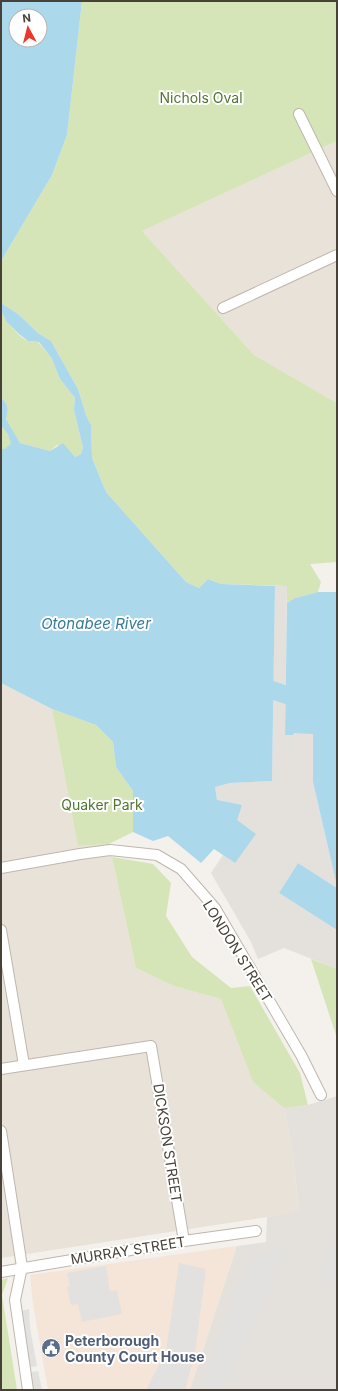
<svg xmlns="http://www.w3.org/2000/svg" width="338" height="1391" font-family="Inter,sans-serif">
<rect width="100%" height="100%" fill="#f4f0eb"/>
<path fill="#e8e2d9" d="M337,141V403L254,355L142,231Z
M1,683L52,709L78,846L109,844L136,968L174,986L221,999L253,1082L284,1108L292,1146L299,1212L1,1258Z"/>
<path fill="#f4e5d8" d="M237,1246L190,1390H48L33,1304L30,1275Z"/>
<path fill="#e4e0dc" d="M275,586H287L285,735L293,733H313V782L337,886V888L298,863L279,893L337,930V965L335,968L284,948L258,959L251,942L211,873L223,855L235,863L237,820L217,800L215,787L230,783L272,781Z
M337,1096V1390H190L237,1246L266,1242L267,1217L299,1211L292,1146L284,1108L308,1105Z"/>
<path fill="#d5e5b7" d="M82,1H337V141L142,231L254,355L337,403V562L310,564L321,582L318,592L295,598L287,603V586L221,584L208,579L199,588L186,582L106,492L92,458L91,425L86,415L78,389L51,341L38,333L18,314L1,303V261L52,175L67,135Z
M1,311C6,320 19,339 29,341C32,342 36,342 38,342L52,359L60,379L75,398L74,410L83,448L81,454L75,457L70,452L57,445L50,451L20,443C15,436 10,429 7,421C3,411 13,407 1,398Z
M1,426L8,434L12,444L4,449H1Z
M52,709L96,725L113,742L116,767L133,791V832L109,844L78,846Z
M112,857L153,864L171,883L166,916L192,957L231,988L250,986L300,1073L308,1105L284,1108L253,1082L221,999L174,986L136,968Z
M311,959L335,968L337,965V1038Z
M8,1278L2,1295L17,1390H1V1280Z"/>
<path fill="#e3e1df" d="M337,1228V1288L319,1281Z
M287,1250L222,1390H199L252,1254Z
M179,1263L206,1269L195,1353L185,1390H146L166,1351Z
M106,1266L110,1291L117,1290L122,1314L82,1322L78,1304L71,1305L67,1287L70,1286L67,1273Z
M29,1309L30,1328L37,1366L20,1369L11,1313Z
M38,1371L42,1390H23L20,1374Z"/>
<path fill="#acd8ec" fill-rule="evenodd" d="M1,1H82L67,135L52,175L1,261ZM16,16H40V40H16Z
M1,303L18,314L38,333L51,341L78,389L86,415L91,425L92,458L106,492L186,582L199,588L208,579L221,584L275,586L272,781L230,783L215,787L217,800L242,805L237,820L256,834L235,863L214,849L201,863L168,836L153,841L133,832V791L116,767L113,742L96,725L52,709L1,683V449H4L11,444L8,434L1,426V398C9,404 8,409 6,419L20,443L50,451L63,443L75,457L81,454L83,448L74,410L75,398L60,379L52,359L39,342L28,341L19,334L7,322L1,311Z
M318,592H337V886L313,782V734L294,733L293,735H285L287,603L295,598Z
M298,863L337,888V930L279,893Z"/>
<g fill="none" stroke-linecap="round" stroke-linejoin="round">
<path stroke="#acd8ec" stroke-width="18" d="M251,683L337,712"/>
<defs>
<path id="minor" d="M299,114L337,191
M223,308L337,255
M1,868L80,854L110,850L157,855L181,869L215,908L301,1055L321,1095
M1,930L24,1065
M1,1069L151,1046L184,1241
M1,1131L22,1267L15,1300L28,1390
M1,1272L184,1241L256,1231"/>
</defs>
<use href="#minor" stroke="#bfb7ae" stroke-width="12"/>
<use href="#minor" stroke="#fff" stroke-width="10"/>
</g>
<defs>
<symbol id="civic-disc" viewBox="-11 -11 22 22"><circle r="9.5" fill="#5c6f8a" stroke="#fff"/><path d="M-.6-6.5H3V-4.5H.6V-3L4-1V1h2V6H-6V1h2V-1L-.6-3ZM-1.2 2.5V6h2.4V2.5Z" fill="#fff"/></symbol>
</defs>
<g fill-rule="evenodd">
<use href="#civic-disc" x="40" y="1337" width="22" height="22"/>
</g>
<g text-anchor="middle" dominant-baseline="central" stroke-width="4" stroke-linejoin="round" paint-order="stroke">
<g font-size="14" fill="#51762f" stroke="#fff">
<text x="201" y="97">Nichols Oval</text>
<text x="102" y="804">Quaker Park</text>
</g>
<g font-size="14" fill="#484139" stroke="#fff">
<text transform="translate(238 951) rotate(58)">LONDON STREET</text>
<text transform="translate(168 1143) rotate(81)">DICKSON STREET</text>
<text transform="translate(128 1250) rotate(-9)">MURRAY STREET</text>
</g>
<g font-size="14" font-weight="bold" fill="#4e5e75" stroke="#fff" text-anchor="start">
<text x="65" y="1340">Peterborough<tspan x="65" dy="16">County Court House</tspan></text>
</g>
<g font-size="15" font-style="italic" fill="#357b9d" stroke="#fff">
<text x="96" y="623">Otonabee River</text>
</g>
</g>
<rect width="338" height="1391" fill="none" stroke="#484139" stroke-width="4"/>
<g transform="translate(28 28) rotate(353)"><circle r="19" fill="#ffffff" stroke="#b6b3b0"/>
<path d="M0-3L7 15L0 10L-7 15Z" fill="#eb362b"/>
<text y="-6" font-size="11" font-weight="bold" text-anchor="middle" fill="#484139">N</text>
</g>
</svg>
